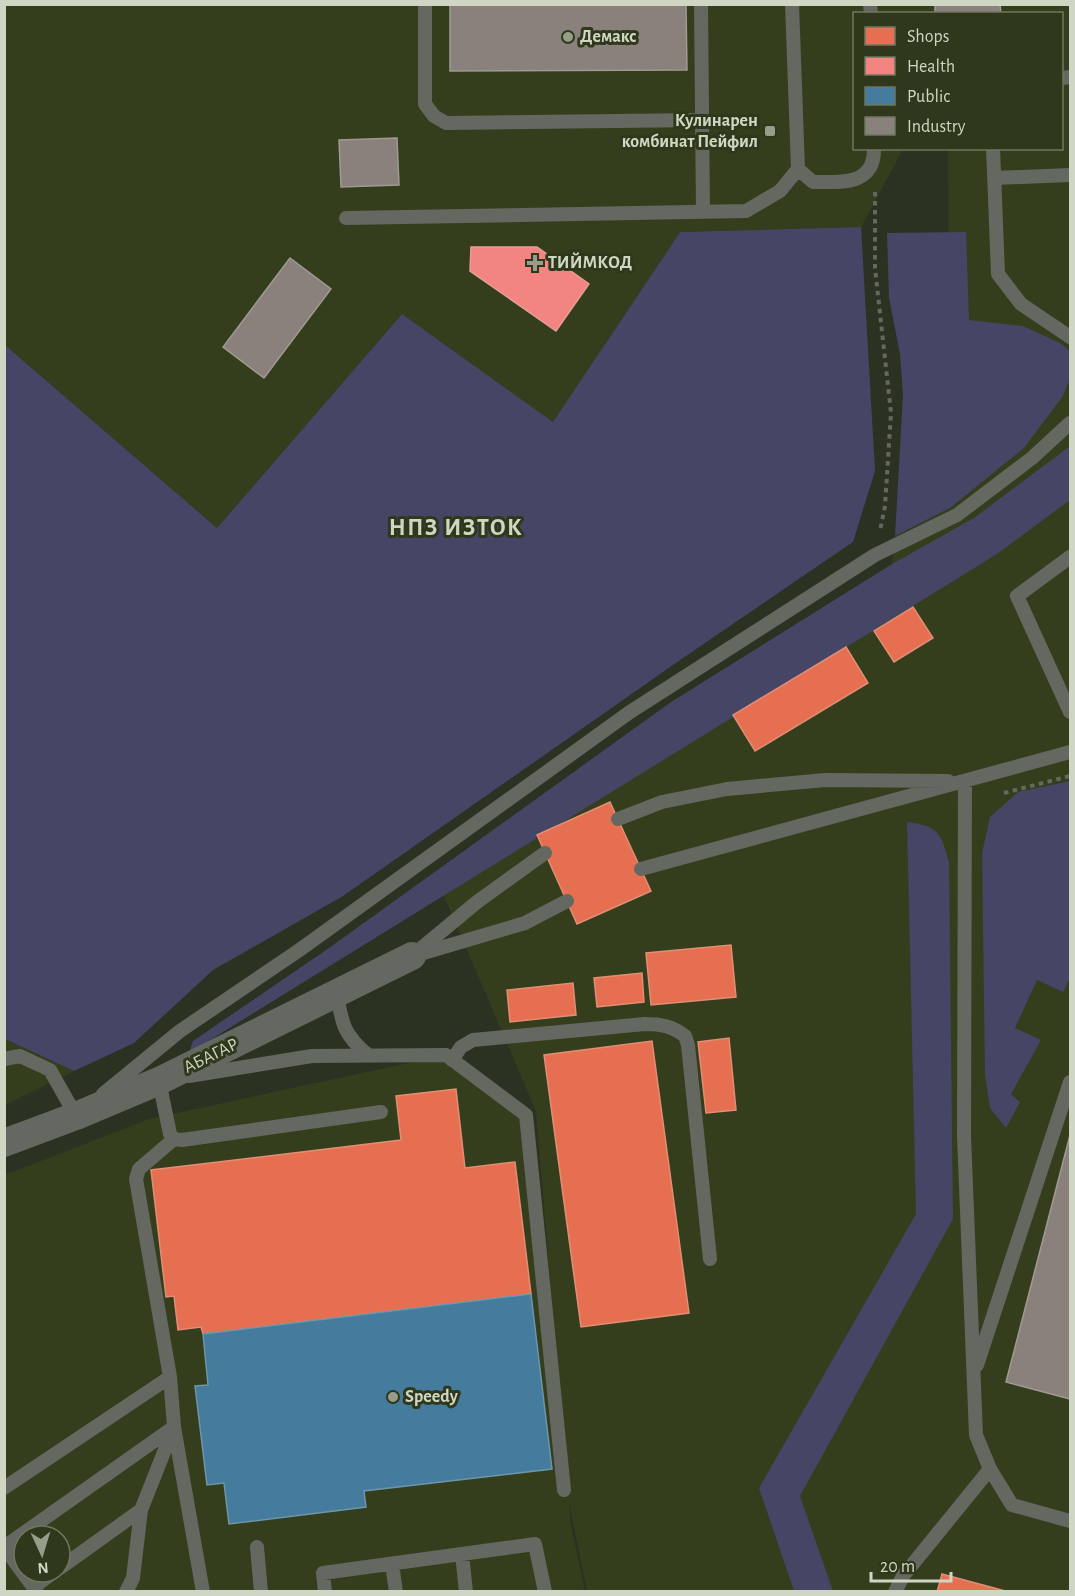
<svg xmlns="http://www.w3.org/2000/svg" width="1075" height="1596" font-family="'Alegreya Sans',sans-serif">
<rect width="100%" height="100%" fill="#2c3221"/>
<path fill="#343e1c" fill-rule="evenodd" d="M5,5H1070V1591H587L569,1502L571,1526L585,1591H4L5,1175L149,1119L446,1055L526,1115L565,1460L536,1111L443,894L846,647L892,564L895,536L950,508L948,149L1062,148V14H854V148L903,149L861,227L680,232L553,422L402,314L217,528L5,345ZM24,1536H60V1572H24Z
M5,1039L74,1071L5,1105Z"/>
<path fill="#454565" d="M861,227L875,471L853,542L683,658L343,896L213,970L134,1043L74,1071L5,1039V345L217,528L402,314L553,422L680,232Z
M966,232L969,320L1023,326L1060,343L1070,351V379L1063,396L1024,448L950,508L895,536L903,395L900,354L889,298L887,233Z
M1070,446V500L997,554L189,1053L193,1041L329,948L671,702L892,564L974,518Z
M1070,781V978L1063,992L1037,980L1015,1028L1041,1040L1011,1094L1020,1102L1006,1128L990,1108L985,1075L982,853L990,817L1018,792Z
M907,822C939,826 941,833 949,862L953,1219L800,1496L833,1591H794L759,1488L916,1214Z"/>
<path fill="#e76f51" stroke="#e08e74" stroke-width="1.5" d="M913,607L933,638L894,662L874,631Z
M846,647L868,683L755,751L733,715Z
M610,802L651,891L577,924L537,835Z
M731,945L736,997L651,1005L646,953Z
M642,973L644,1002L597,1007L594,978Z
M573,983L576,1015L510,1022L507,990Z
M729,1038L736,1110L706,1113L698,1042Z
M652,1041L689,1313L581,1327L544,1055Z
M456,1089L465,1168L515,1162L531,1294L203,1334L201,1327L178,1330L174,1296L166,1297L151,1170L401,1140L396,1096Z
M942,1574L1009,1592H937Z"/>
<path fill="#f28482" stroke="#e89d96" stroke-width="1.5" d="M471,247H537L589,284L556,331L470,271Z"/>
<path fill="#457b9d" stroke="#6e96a9" stroke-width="1.5" d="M531,1294L552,1469L364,1491L366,1507L229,1524L224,1483L207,1485L195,1386L208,1385L203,1334Z"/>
<path fill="#8a817c" stroke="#9f9a92" stroke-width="1.5" d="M450,4H686L687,70L450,71Z
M935,4H1000L1001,14H935Z
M397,138L399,185L341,187L339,140Z
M290,258L331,289L264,378L223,347Z
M1070,1135V1399L1006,1382Z"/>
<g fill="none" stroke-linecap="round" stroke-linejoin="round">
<path stroke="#656860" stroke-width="4" stroke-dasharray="4.5 4.5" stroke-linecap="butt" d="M875,192V268L891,413L885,506L880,531
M1004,793L1070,776"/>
<path stroke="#656761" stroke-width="14" d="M425,4V104L434,116L446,123L702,120
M701,4L703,212
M870,4L871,14
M1062,78L1070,77
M993,148L998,274L1021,304L1070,337
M798,169L813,182C841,182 875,186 874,148
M994,178L1070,175
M346,218L746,211L780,191L798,169L792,4
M1070,557L1017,596L1070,712
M965,781L964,1136L976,1435L990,1469L1012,1505L1070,1521
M618,819L662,802L727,789L825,780L948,781
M641,869L1070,752
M420,954L525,923L567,901
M412,956L477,902L545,853
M337,994C342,1025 344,1035 369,1056
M4,1059L20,1056L50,1070L76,1116L79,1114
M452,1060L461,1047L473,1040L645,1024C661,1024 672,1026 685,1036L688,1045L710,1259
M189,1076L312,1056L446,1055L526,1115L564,1490
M161,1081H159L170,1134L174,1139L182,1140L381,1112
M103,1094L180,1031L298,951L630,712L875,555L957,515L1032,458L1070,423
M174,1139L139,1169L136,1179L170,1377L174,1427L203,1592
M977,1365L1070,1082
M4,1488L170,1377
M4,1547L174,1427
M4,1547L37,1592
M257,1547L261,1592
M462,1554L466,1592
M392,1564L396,1592
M60,1568L141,1510
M34,1587L54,1572
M126,1592L133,1578L141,1510L174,1427
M325,1592L323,1573L535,1544L545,1592
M895,1592L903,1576L990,1469"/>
<path stroke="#656761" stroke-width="28" d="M4,1143L76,1116L159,1081L412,956"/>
</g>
<g fill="#969d8b" stroke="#2f381b" stroke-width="2">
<circle cx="568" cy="37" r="6"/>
<rect x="764" y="125" width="12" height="12" rx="3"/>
<path d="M532 254h6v6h6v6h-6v6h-6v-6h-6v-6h6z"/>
<circle cx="393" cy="1397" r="6"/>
</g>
<g text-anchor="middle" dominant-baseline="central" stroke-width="6" stroke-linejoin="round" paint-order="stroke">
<g font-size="18" font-weight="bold" fill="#cfd6c4" stroke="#2f381b" text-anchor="start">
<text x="580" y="37">Демакс</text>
<text x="758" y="121" text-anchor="end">Кулинарен<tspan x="758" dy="21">комбинат Пейфил</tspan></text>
<text x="548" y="263">ТИЙМКОД</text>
<text x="405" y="1397">Speedy</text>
</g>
<g font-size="18" fill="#cfd6c4" stroke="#2f381b">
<text transform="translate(211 1056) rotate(-26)">АБАГАР</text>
</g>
<g font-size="24" font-weight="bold" letter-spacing="1.5" fill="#cfd6c4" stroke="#2f381b">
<text x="456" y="528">НПЗ ИЗТОК</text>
</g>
</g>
<rect width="1075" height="1596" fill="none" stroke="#cfd6c4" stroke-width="12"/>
<rect x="853" y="12" width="210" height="138" fill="#2f381b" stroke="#6f775f" stroke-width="1.5"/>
<rect x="865" y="27" width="30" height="18" fill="#e76f51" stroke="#6f775f" stroke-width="1.5"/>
<text x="907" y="42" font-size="18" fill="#cfd6c4">Shops</text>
<rect x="865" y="57" width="30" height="18" fill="#f28482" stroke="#6f775f" stroke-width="1.5"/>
<text x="907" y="72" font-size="18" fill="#cfd6c4">Health</text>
<rect x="865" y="87" width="30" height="18" fill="#457b9d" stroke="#6f775f" stroke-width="1.5"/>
<text x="907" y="102" font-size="18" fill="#cfd6c4">Public</text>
<rect x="865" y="117" width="30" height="18" fill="#8a817c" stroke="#6f775f" stroke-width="1.5"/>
<text x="907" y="132" font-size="18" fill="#cfd6c4">Industry</text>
<g transform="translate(42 1554) rotate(176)"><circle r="28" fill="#2f381b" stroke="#6f775f" stroke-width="1.5"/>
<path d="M0-4.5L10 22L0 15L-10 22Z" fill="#969d8b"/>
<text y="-9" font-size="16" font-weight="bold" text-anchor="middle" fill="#cfd6c4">N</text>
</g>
<path d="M871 1572v9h80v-9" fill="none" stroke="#cfd6c4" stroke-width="3"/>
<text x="880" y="1572" font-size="18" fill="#cfd6c4" stroke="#2f381b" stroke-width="4.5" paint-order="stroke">20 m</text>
</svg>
